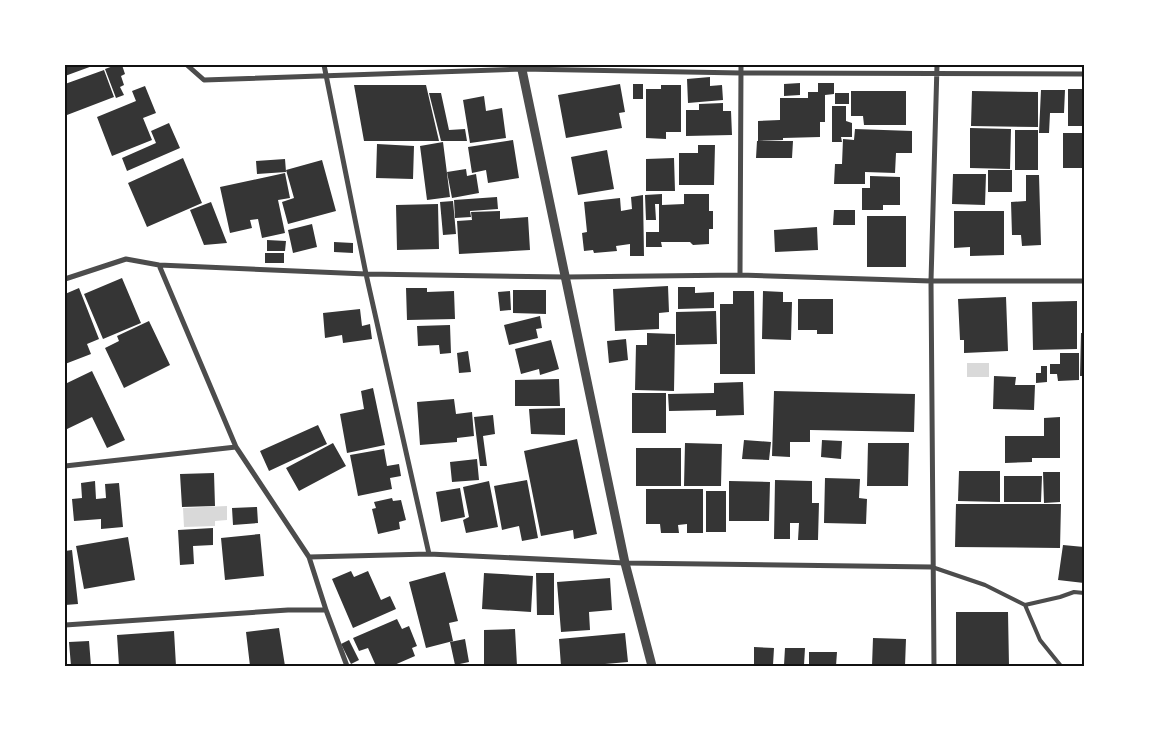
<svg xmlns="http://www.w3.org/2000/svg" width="1149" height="731" font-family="Commissioner,sans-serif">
<rect width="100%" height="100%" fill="#fff"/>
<path fill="#d9d9d9" d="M967,363H989V377H967Z
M227,506V520L215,521V526L184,527L183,508Z"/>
<path fill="#353535" d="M65,65H95L65,76Z
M116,65H122L125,74L121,76L124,85L120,87L124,95L116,98L105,69Z
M104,70L114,97L67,115L65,109V84Z
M710,77V86L722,85L723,100L688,103L687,79Z
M800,83V95L784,96V84Z
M818,83H834V94L825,95V122H820V137L783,138V140L758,141V121L780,120V98H808V92H818Z
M620,84L625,112L619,113L622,128L566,138L558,95Z
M633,84H643V99H633Z
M354,85H426L439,141H364Z
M661,85H681V132H666V139L646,138V89H661Z
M145,86L156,113L143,118L152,140L112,156L97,117L136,101L132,91Z
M1068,89H1084V126H1068Z
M1041,90H1065L1064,113H1050L1049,133H1039Z
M851,91H906V125H864L863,116H851Z
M972,91L1038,92V127L971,126Z
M429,93H441L449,130L465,129L467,141H441Z
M835,93H849V104H835Z
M484,96L486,111L502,108L506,138L470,143L463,100Z
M723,103V111H731L732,135L686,136V110H699V104Z
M832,106H846V121L852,123V137H841L842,142H832Z
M169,123L180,148L127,171L122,158L156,143L151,131Z
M970,128L1011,129L1010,169L970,168Z
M855,129L912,131V153H896L895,173L865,172V184H834L835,164H842L843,139L854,140Z
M1015,130H1038V170H1015Z
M1063,133H1084V168H1063Z
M513,140L519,178L488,183L486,170L472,173L468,147Z
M757,141H793L792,158H756Z
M443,142L450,197L427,200L420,146Z
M377,144L414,146L413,179L376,178Z
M698,145H715L714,185H679V153H698Z
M607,150L614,189L578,195L571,157Z
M183,158L202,203L147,227L128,183Z
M674,158L675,191H646V159Z
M285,159L286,172L257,174L256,161Z
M322,160L336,211L288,224L282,202L294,198L286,170Z
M466,169L467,176L476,174L479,193L452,198L447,172Z
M988,170H1012V192H988Z
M285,173L290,198L278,200L285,233L262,238L258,219L250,220L252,228L230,233L220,187Z
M953,174H986L985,205L952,204Z
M1026,175H1039L1041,245L1022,246L1021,235H1012L1011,202L1026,201Z
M870,176L900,177V205H883V210H862V188H870Z
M662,194V205L684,204V194H709V211H713V229H709V244L693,245L690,242H661L662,247H646V232H659V204H655L656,220H646L645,195Z
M643,195L644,256H630V244L616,246L617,251L594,253L593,250L584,251L582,233L587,232L584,202L620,198L621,211L632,209L631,197Z
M497,197L498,209L470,211L471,217L455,218L454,200Z
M453,201L456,234L443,235L440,202Z
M211,202L227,243L204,245L190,210Z
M438,204L439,249L397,250L396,205Z
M834,210H855V225H833Z
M500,211V219L528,217L530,250L459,254L457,221L472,220L471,212Z
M954,211H1004V255L970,256V247L954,248Z
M867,216H906V267H867Z
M312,224L317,247L293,253L288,230Z
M817,227L818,250L775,252L774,230Z
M267,240L286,241L285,251H267Z
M334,242L353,243V253L334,252Z
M265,253H284V263H265Z
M122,278L141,323L103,339L84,294Z
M668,286L669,312L659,313V329L615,331L613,289Z
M678,287H695V293L714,292V308L678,309Z
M79,288L99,339L87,344L91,354L65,364V294Z
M406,288H427V292L454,291L455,319L407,320Z
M513,290H546V314L513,313Z
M510,291L511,310L500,311L498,292Z
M733,291H754L755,374H720V304H733Z
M763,291L783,292V302H792L791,340L762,339Z
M1006,297L1008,351L964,353V340H960L958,299Z
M798,299H833V334H817V330H798Z
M1077,301V349L1033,350L1032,302Z
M360,309L362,326L370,324L372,339L343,343L342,335L325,338L323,313Z
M716,311L717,344L676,345V312Z
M540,316L542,328L536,329L538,338L509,345L504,325Z
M149,321L170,365L124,388L105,348L119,341L117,336Z
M450,325L451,353L440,354L439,345L418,346L417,326Z
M647,333L675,334L674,391L635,390L636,345H647Z
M1081,333H1084V376H1080Z
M626,339L628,360L609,363L607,341Z
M551,340L559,369L540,375L539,369L521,374L515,349Z
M468,351L471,372L459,373L457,353Z
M1060,353H1079V380L1058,381L1057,374H1050V364H1060Z
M1041,366H1047V382L1036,383V373H1041Z
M92,371L125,440L107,448L92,417L65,430V384Z
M994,376L1016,377L1015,385H1035L1034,410L993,409Z
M559,379L560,406H515V380Z
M743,382L744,415L716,416V410L669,411L668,394L714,393V383Z
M373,388L385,445L347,453L340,414L364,409L361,391Z
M774,391L915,394L914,432L810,430V442H790V457L772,456Z
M632,393H666V433H632Z
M454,399L456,414L472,412L474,436L457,438V442L420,445L417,402Z
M565,408V435L531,434L529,409Z
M493,415L495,434L483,436L487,466H480L474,417Z
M1060,417V458H1032V462L1005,463V436H1044V418Z
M318,425L327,444L269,471L260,451Z
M577,439L597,534L574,539L573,530L541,536L524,451Z
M744,440L771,442L769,460L742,459Z
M822,440L842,441L841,459L821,457Z
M333,443L346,466L299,491L286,468Z
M685,443L722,444L721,486H684Z
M868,443H909L908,486H867Z
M636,448H681V486H636Z
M384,449L387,466L399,464L401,476L390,478L392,489L358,496L350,455Z
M477,459L479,480L452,482L450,462Z
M959,471H1000V502L958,501Z
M1043,472H1060V502L1044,503Z
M214,473L215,506L182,507L180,474Z
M1004,476H1042L1041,502H1004Z
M825,478L860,479L859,498L867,499L866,524L824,523Z
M527,480L538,538L522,541L519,526L502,530L494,486Z
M775,480L812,481V503H819L818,540H798L799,523H790V539H774Z
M95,481L96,499L106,498L105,484L119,483L123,527L101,529V519L74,521L72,499L82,498L81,483Z
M489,481L498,527L466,533L463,520L469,517L463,487Z
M729,481L770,482L769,521H729Z
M460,488L465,517L441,522L436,492Z
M646,489H703V533H687V524L678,525L679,533H661L660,524H646Z
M706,491H726V532H706Z
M392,498L393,501L401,500L406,520L399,522L400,529L378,534L372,509L376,508L374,502Z
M956,504H1061L1060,548L955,547Z
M257,507L258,523L233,525L232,508Z
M213,528V545L193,546L194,564L180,565L178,530Z
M260,534L264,576L225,580L221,538Z
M128,537L135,580L84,589L76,546Z
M1063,545L1084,547V583L1058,580Z
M72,550L78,604L65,605V551Z
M351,571L354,577L368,571L381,600L390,596L396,609L353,628L332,579Z
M445,572L458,621L449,623L453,641L426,648L409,582Z
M484,573L533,576L531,612L482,609Z
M536,573H554V615H537Z
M610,578L612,610L589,612L590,630L561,632L557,582Z
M956,612H1008L1009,666H956Z
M397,619L402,629L409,626L417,646L412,648L415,656L392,666H376L368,648L359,651L353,638Z
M279,628L285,666H250L246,632Z
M515,629L517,666H484V630Z
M174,631L176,666H119L117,635Z
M625,633L628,662L605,664V666H561L559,639Z
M873,638L906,639L905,666H872Z
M465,639L469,662L455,665L450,642Z
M349,640L359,660L351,664L341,644Z
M89,641L91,666H71L69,642Z
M754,647L774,648L773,665L754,664Z
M785,648H805L804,665H784Z
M809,652H837L836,666H809Z"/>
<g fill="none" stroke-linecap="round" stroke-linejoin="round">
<path stroke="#4c4c4c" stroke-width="4" d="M932,567L985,585L1025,605L1040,640L1061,666
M1025,605L1060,597L1074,592L1084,593"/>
<path stroke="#4c4c4c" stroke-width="5" d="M187,65L204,80L522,69L741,73L1084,74
M324,65L366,274L429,554
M159,265L236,447L309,557L326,610L347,666
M740,275L741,65
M65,279L126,259L159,265L366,274L566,277L740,275L931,281H1084
M65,466L236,447
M309,557L429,554L625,563L932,567
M65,625L288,610H326
M934,666L931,281L937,65"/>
<path stroke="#4c4c4c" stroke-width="9" d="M521,65L625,563L652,666"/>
</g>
<rect width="1149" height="731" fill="none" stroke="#ffffff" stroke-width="132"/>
<rect x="66" y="66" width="1017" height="599" fill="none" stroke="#111" stroke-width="2"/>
</svg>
